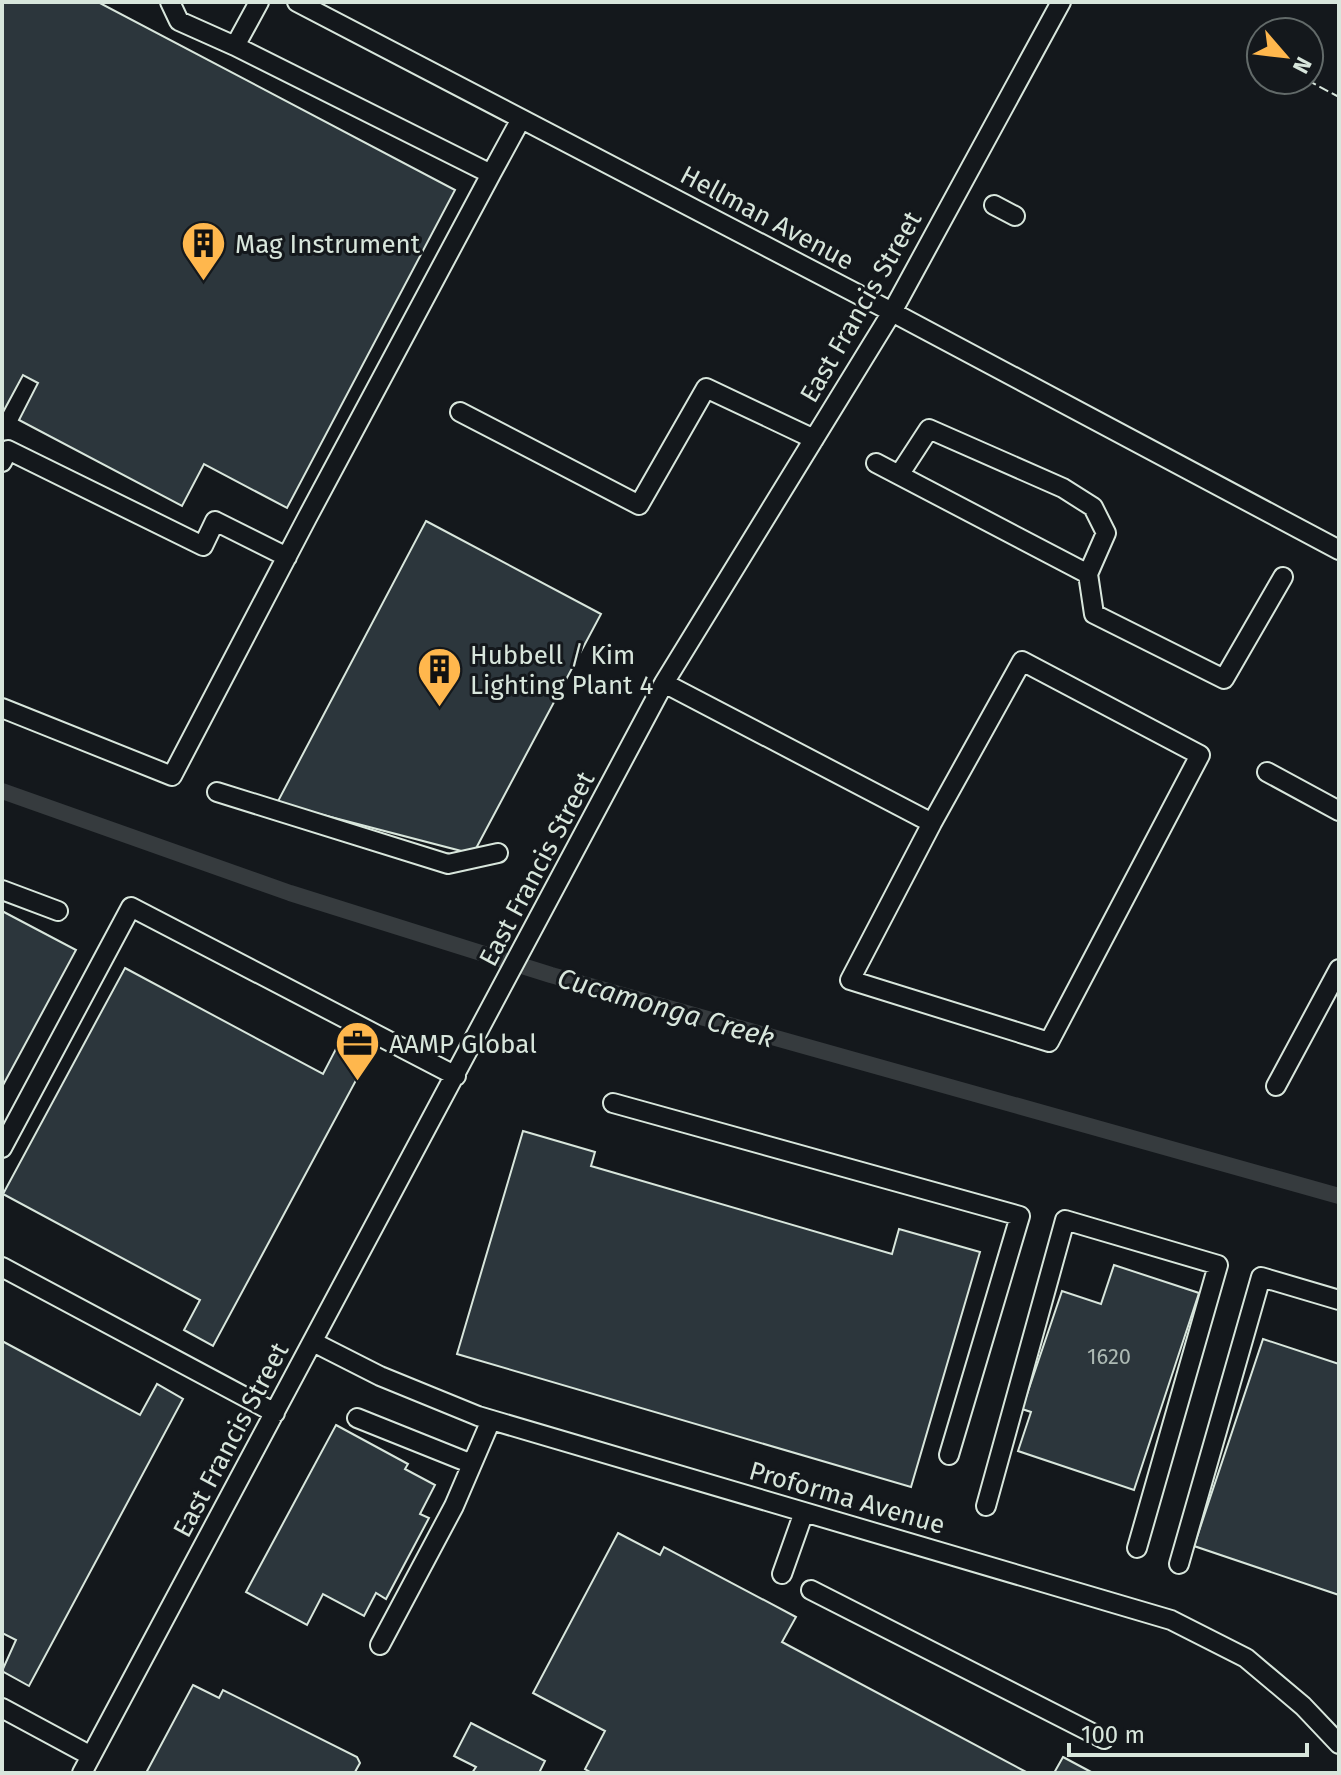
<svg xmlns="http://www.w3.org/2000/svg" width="1341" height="1775" font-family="'Fira Sans',sans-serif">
<rect width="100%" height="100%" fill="#14181c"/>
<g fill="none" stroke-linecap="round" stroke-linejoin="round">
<path stroke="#363b3e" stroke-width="16" d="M2,791L290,893L551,975L1339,1196"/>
</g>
<path fill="#2c363c" stroke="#d8e6dc" stroke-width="2" d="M2,2H98L455,190L287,508L204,464L182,506L19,420L38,383L23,375L2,414Z
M426,521L601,614L473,854L277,803Z
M2,911L76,950L2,1087Z
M125,968L323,1074L339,1043L368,1058L213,1346L184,1330L200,1300L3,1194Z
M523,1131L595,1152L591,1166L892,1254L899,1229L980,1252L911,1487L457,1354Z
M1114,1265L1199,1293L1134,1490L1018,1451L1031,1412L1022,1409L1062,1291L1101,1304Z
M1263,1339L1339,1364V1595L1194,1546Z
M2,1341L140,1415L157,1384L183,1399L29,1686L2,1671L16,1640L2,1633Z
M336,1425L408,1464L405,1469L435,1485L420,1514L429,1518L386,1599L376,1593L364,1616L323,1594L307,1625L246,1592Z
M618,1533L660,1555L664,1547L796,1617L782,1642L1028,1773H592L585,1769L605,1731L533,1693Z
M193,1685L219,1698L223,1690L357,1757L360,1763L355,1772L358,1773H146Z
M471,1723L545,1761L539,1773H472L476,1767L454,1756Z
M1063,1757L1093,1773H1054Z"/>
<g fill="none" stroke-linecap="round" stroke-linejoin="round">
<defs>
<path id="minor" d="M170,2L179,21L235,46
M297,2L892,312L1339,550
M491,174L521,119
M994,205L1015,216
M460,412L639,505L706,388L814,439
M2,462L8,450L203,546L215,521L287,557
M876,463L1088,574
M899,475L929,429L1063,488L1093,507L1106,533L1088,574L1094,614L1224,679L1283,577
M664,683L932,823L850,980L1049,1042L1200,755L1022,661L932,823
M2,708L172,776L307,518L491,174L235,46L259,2
M1267,772L1339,811
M217,792L448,864L498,853
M2,890L58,911
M1276,1086L1339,969
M613,1103L1020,1216L949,1455
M2,1148L131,907L456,1076
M2,1267L275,1413
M313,1342L380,1376L478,1416L1171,1620L1246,1658L1303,1706L1339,1744
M357,1418L472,1464
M986,1506L1065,1220L1218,1265L1137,1548
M1179,1564L1261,1277L1339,1300
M782,1574L804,1512
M811,1590L1104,1739
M380,1645L454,1506L491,1420
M2,1708L91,1756
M82,1773L664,683L892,312L1061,2"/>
</defs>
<use href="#minor" stroke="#d8e6dc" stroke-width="22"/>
<use href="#minor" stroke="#14181c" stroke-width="18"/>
<path stroke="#d8e6dc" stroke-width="2" stroke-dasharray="10 4" stroke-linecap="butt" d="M1307,80L1339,97"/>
</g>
<defs>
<symbol id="building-pin" viewBox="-11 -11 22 30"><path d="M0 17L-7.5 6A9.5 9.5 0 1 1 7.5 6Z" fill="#ffb74d" stroke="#14181c"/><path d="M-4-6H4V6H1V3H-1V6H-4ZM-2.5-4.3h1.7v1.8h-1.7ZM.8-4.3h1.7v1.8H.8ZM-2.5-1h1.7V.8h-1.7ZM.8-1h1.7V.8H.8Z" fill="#111"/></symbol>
<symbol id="office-pin" viewBox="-11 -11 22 30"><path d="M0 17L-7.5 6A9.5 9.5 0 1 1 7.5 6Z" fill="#ffb74d" stroke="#14181c"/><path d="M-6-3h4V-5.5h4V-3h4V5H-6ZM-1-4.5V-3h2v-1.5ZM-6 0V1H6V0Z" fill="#111"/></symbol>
</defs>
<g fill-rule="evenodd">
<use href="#building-pin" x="178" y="218" width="51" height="69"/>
<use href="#building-pin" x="414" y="644" width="51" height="69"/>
<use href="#office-pin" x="332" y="1018" width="51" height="69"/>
</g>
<g text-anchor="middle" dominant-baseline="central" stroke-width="6" stroke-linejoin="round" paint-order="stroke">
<g font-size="22" fill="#adbab4">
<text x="1109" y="1356">1620</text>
</g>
<g font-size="26" fill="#d8e6dc" stroke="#14181c">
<text transform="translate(767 218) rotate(28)">Hellman Avenue</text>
<text transform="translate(861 307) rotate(-60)">East Francis Street</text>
<text transform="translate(537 869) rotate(-62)">East Francis Street</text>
<text transform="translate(231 1440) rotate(-62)">East Francis Street</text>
<text transform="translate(847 1498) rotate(16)">Proforma Avenue</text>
</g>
<g font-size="26" fill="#d8e6dc" stroke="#14181c" text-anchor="start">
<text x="235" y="244">Mag Instrument</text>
<text x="470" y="655">Hubbell / Kim<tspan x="470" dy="30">Lighting Plant 4</tspan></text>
<text x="389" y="1044">AAMP Global</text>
</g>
<g font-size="28" font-style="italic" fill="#d8e6dc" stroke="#14181c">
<text transform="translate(666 1008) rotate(16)">Cucamonga Creek</text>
</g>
</g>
<rect width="1341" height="1775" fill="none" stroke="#d8e6dc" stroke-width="8"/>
<g transform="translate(1285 56) rotate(118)"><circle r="38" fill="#14181c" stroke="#626a69" stroke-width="2"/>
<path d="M0-6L14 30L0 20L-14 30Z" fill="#ffb74d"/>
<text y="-12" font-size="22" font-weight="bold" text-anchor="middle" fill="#d8e6dc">N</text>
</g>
<path d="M1069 1743v12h238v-12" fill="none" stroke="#d8e6dc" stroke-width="4"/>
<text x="1081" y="1743" font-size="24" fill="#d8e6dc" stroke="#14181c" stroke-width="6" paint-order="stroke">100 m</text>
</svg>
